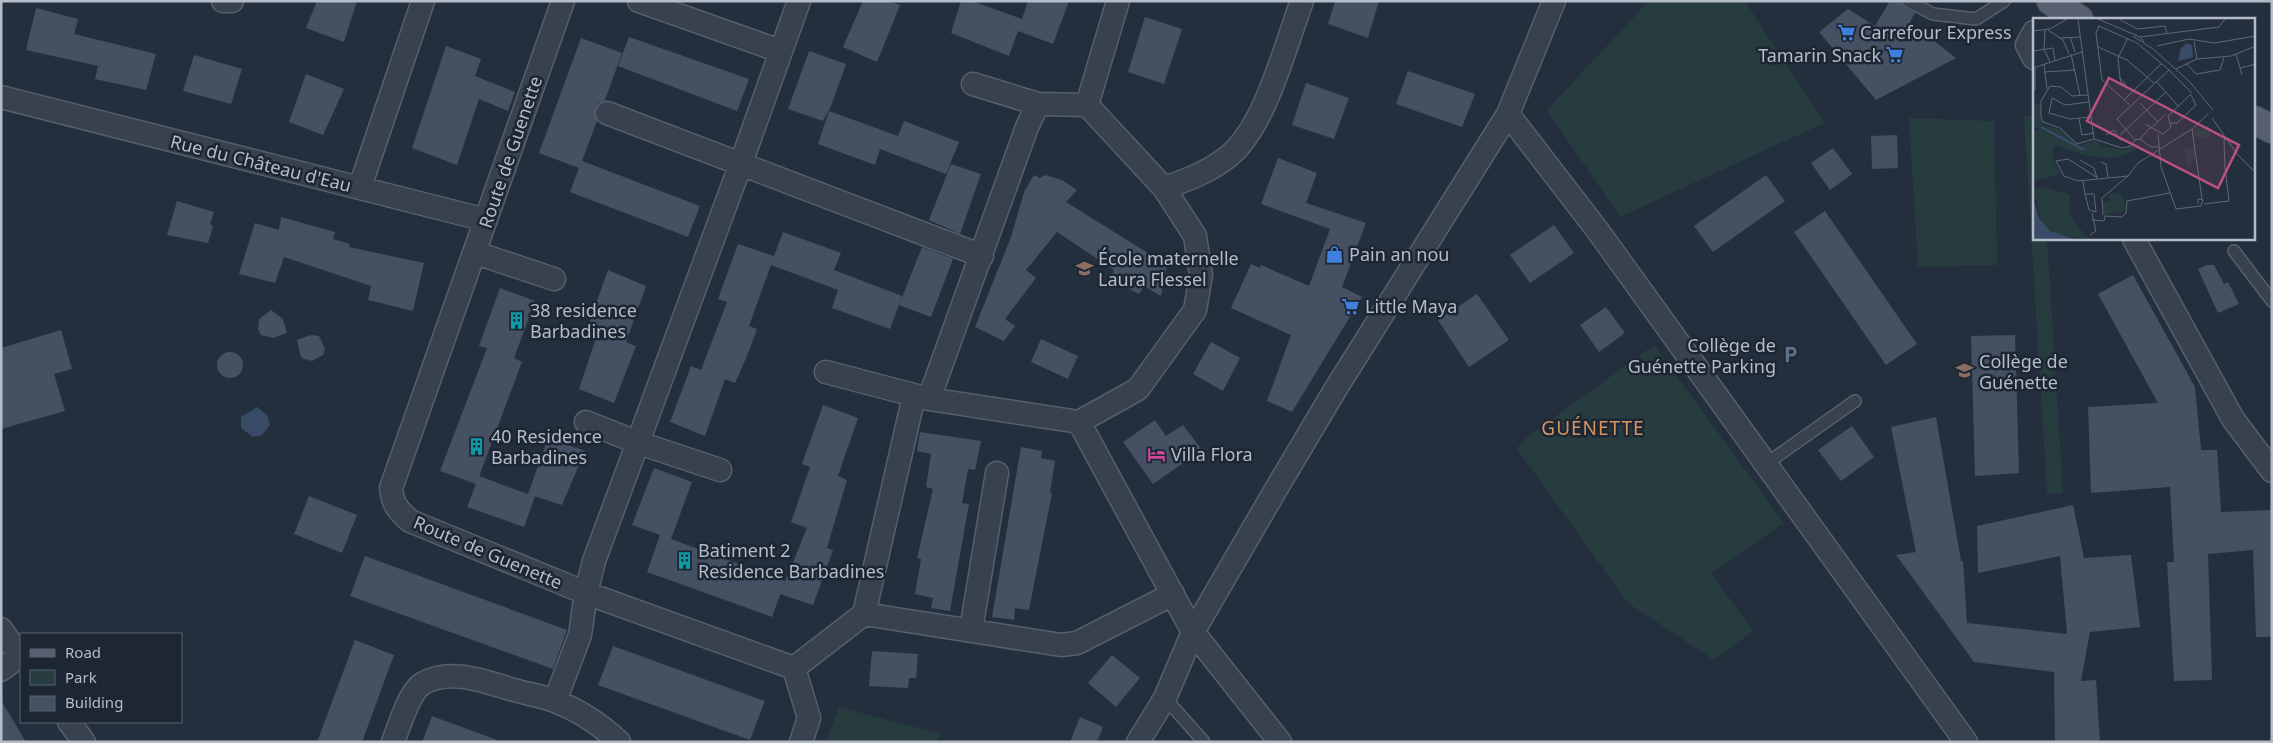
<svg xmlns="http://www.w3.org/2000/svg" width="2273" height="743" font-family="'Noto Sans',sans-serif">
<rect width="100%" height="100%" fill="#242f3e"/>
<path fill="#263c3f" d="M1649,1H1745L1824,123L1620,217L1547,110Z
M2034,115V239H2047L2063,493L2047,494L2024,117Z
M1909,118L1994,121L1997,265L1918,267Z
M1654,345L1784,523L1711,573L1753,631L1714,660L1628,603L1517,449L1522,441Z
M839,707L941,734L936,742H826Z"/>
<path fill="#394c67" d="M257,407L267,415L270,425L262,435L253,437L241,428V417Z"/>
<path fill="#455162" d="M317,1H357L344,42L306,28Z
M863,1H889L900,5L877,62L843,47Z
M961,1H972L1022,19L1028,1H1069L1053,44L1018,31L1009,56L951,33Z
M1335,1H1379L1368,38L1328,24Z
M1890,1H1901L1904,7L1915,13L1910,22L1956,58L1876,100L1819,32L1848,9L1875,26Z
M36,8L78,19L74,34L156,54L146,90L95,79L98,66L26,50Z
M1145,17L1182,29L1164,84L1128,72Z
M629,37L749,79L737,111L618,66Z
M581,38L622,53L605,100L598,103L595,109L597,121L582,161L700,206L688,237L570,192L579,168L539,153Z
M446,46L481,59L475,76L515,92L508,111L479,99L457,165L412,148Z
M809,51L846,64L831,106L823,121L788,109Z
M194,55L242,69L231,104L183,91Z
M1408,71L1475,94L1462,127L1396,104Z
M306,74L344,89L323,135L289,122Z
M1306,83L1349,98L1334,139L1292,125Z
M829,111L898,136L904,121L959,142L946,174L880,149L875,165L818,144Z
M1897,135L1898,168L1872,169L1871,136Z
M1833,148L1852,174L1830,190L1811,163Z
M1278,158L1317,173L1306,203L1366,223L1342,287L1362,297L1292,412L1267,401L1291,335L1231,308L1251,264L1260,268L1261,265L1309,286L1330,229L1261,204Z
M951,164L981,174L960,234L929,220Z
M1034,175L1040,178L1045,175L1062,180L1077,190L1066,202L1167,265L1161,296L1144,286L1139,294L1110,279L1114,270L1057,232L1026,270L1036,278L1005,319L1015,326L1004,341L975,327L1011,237L1024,192Z
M1766,175L1785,201L1713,252L1694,226Z
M177,201L214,212L210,224L213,226L208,243L167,235Z
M1825,211L1917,344L1886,365L1794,232Z
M281,217L335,232L333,239L350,244L349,247L424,263L413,311L368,300L371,286L284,257L275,283L239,274L255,223L279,230Z
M1554,225L1574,253L1530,283L1510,255Z
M783,232L841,253L834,270L902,296L890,329L832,308L838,290L771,265L749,326L757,329L747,356L735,383L725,379L705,436L670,422L691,366L701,370L727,302L718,299L738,244L774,256Z
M922,247L953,259L931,317L899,305Z
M2207,265H2214L2224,284L2228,282L2239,304L2218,313L2198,269Z
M608,270L646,286L626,342L636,346L614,403L579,389L598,332L587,329Z
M2133,275L2195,387L2201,450H2217L2221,512L2272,510V637H2256L2253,550L2208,554L2212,680L2174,681L2167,562H2174L2170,487L2091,493L2088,407L2158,403L2098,294Z
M500,288L535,301L514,358L522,362L477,482L479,476L528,494L548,438L585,451L562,505L531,495L535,496L524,527L467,507L476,484L440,471L487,348L479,346Z
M1477,294L1509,340L1469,367L1438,320Z
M1606,307L1625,333L1599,352L1580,325Z
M271,310L283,319L287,333L273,338L261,335L258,329L259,319Z
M61,330L72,369L54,374L65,411L1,429V348Z
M311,335L319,336L325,349L323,355L312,361L302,358L300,354L297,340Z
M2015,335L2019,473L1975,476L1971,336Z
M1041,339L1078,356L1068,379L1031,362Z
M1211,342L1240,358L1223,391L1193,374Z
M217 365a13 13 0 1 1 26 0a13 13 0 1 1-26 0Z
M823,405L858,418L838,476L847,480L827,548L833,550L813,605L780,594L807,528L791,522L810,467L802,464Z
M1936,417L1961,561H1963L1967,623L2067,634L2060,556L1978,573L1977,526L2073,505L2084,558L2131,555L2140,627L2090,632L2081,681L2096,680L2100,742H2055L2054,672L1974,662L1896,555L1916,552L1891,427Z
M1155,420L1166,436L1183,425L1202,450L1153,484L1123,442Z
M1852,426L1874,457L1841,481L1818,450Z
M920,432L981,441L975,470L968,469L962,503L969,504L950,611L931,608L933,598L915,594L921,559L917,558L933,489L926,487L931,454L917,451Z
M1021,447L1042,451L1041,458L1055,461L1050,493H1052L1029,610L1015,608L1014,620L992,617Z
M654,468L692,482L671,539L632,525Z
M309,496L357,515L342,553L294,534Z
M660,535L785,581L772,617L647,572Z
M365,556L567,630L553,669L350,596Z
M355,640L394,655L362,742H317Z
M613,646L765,701L750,740L598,685Z
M872,651L918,654L916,678H909L908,688L869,686Z
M1112,655L1140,678L1116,707L1088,683Z
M1,700L17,727L26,742H1Z
M432,716L497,740L496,742H422Z
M1080,717L1103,727L1097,742H1070Z"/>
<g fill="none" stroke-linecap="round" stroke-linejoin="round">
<defs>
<path id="service" d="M1908,1L1933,14L1976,19L2004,1
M2234,251L2272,301
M1766,464L1855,401
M1165,698L1204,742"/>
<path id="minor" d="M223,1H232
M563,1L391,488C393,505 397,509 410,521L586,593L794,668L864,614L914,396
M639,1L780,51
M2034,32L2027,45L2034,58
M973,84L1038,104L1087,105
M1,97L486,220
M1087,105L1118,1
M607,113L982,256
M1508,114L1598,231L1966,742
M360,187L423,1
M1164,188C1187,180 1209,172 1229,156C1266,125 1285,46 1302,1
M2134,239L2233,419L2272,471
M476,253L554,279
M826,372L929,399L1079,422L1138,389L1195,310L1201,275L1195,236L1164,188L1087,105
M929,399L1027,127L1038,104
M586,422L639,443L720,470
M1079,422L1193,632L1280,742
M864,614L1061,645L1077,643L1173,594
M1,629L21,658
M971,630L997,473
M794,668L809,718L801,742
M1,670L20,656
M555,701L580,635L586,593L594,561L740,166L799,1
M69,722L84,742
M393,742C399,727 409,692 422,684C450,667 486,682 514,690C528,694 542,696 555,701C578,710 601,725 619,742
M1138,742L1165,698L1193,632L1275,491L1335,390L1508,114L1554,1"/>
<path id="primary" d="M2051,1L2079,19
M2254,120L2272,129"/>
</defs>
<use href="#service" stroke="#565f6c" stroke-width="14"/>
<use href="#minor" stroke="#565f6c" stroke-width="25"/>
<use href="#primary" stroke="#414a57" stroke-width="30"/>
<use href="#service" stroke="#38414e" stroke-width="11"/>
<use href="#minor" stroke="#38414e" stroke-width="22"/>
<use href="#primary" stroke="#56606e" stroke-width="28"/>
</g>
<defs>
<symbol id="supermarket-bare" viewBox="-9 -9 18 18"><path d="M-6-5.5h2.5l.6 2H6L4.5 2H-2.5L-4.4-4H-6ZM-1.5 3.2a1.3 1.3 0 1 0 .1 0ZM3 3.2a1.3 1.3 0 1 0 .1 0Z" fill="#3f7fe0" stroke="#1d2633" stroke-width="2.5" paint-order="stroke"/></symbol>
<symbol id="shop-bare" viewBox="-9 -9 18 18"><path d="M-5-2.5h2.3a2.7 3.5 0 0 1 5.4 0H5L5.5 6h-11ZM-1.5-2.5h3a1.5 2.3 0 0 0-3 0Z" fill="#3f7fe0" stroke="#1d2633" stroke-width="2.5" paint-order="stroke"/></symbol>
<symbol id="school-bare" viewBox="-9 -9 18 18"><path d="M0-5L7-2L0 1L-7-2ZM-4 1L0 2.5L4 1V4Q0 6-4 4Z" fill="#8d6e63" stroke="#1d2633" stroke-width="2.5" paint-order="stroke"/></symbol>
<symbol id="building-bare" viewBox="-9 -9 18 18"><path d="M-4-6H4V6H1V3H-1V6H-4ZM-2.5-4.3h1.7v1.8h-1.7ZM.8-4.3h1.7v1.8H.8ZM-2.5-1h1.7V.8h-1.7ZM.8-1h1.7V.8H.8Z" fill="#0f9aa8" stroke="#1d2633" stroke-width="2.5" paint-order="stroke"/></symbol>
<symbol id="parking-bare" viewBox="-9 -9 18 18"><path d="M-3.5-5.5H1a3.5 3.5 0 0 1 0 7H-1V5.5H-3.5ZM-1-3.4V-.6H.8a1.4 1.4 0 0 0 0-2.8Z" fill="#5c6f8a" stroke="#1d2633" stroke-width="2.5" paint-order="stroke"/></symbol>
<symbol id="hotel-bare" viewBox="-9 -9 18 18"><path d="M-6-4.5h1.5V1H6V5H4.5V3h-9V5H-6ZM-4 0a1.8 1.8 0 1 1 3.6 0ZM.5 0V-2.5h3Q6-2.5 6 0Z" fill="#d1479c" stroke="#1d2633" stroke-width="2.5" paint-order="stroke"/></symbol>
</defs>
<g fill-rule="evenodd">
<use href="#supermarket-bare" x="1834" y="20" width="25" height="25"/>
<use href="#supermarket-bare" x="1882" y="42" width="25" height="25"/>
<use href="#shop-bare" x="1322" y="242" width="25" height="25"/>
<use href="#school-bare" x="1072" y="256" width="25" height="25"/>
<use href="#supermarket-bare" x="1338" y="294" width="25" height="25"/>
<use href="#building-bare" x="504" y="308" width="25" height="25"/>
<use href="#parking-bare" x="1778" y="342" width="25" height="25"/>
<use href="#school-bare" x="1952" y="358" width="25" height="25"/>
<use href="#building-bare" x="464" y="434" width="25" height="25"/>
<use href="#hotel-bare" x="1144" y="442" width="25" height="25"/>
<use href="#building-bare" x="672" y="548" width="25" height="25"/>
</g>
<g text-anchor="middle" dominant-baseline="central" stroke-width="5" stroke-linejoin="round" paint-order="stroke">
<g font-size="18" fill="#b4bcc9" stroke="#1d2633" text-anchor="start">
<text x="1860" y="32">Carrefour Express</text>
<text x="1881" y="55" text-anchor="end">Tamarin Snack</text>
<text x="1349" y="254">Pain an nou</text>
<text x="1098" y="258">École maternelle<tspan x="1098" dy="21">Laura Flessel</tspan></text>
<text x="1365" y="306">Little Maya</text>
<text x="530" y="310">38 residence<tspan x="530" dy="21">Barbadines</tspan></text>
<text x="1776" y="345" text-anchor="end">Collège de<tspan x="1776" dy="21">Guénette Parking</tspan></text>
<text x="1979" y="361">Collège de<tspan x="1979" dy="21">Guénette</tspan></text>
<text x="491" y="436">40 Residence<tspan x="491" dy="21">Barbadines</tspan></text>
<text x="1171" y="454">Villa Flora</text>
<text x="698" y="550">Batiment 2<tspan x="698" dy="21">Residence Barbadines</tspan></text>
</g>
<g font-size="18" fill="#b4bcc9" stroke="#1d2633">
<text transform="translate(510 152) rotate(-71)">Route de Guenette</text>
<text transform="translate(261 163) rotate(14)">Rue du Château d'Eau</text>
<text transform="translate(488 552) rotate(23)">Route de Guenette</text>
</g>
<g font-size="19" letter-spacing="1" fill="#d59563" stroke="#1d2633">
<text x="1593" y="428">GUÉNETTE</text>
</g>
</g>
<g transform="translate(2033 18)">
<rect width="222" height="222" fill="#242f3e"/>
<path d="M0,85L8,86L9,108L27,111L48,128L62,122L69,128L90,132L103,126L108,130L81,140L54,138L21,127L19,137L26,156L0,163V114L9,110H0ZM176,107L177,121L163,120L161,112ZM161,129L163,143H157L158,148L155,149L150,131ZM14,169L37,177V198L56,222L18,215L9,206L0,170ZM86,175L92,183V193L71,197L69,184L77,183L76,177Z" fill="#263c3f"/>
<path d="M154,25L159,27L160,39L145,43L148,30ZM0,180L6,200L17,213L45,222H0Z" fill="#394c67"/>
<path fill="none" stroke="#394c67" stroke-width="2.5" d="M8,109L51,132"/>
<path fill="none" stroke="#5e6776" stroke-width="1" d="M45,1L61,121M65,1L107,19L111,24M86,1L104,11L132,8L134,15M12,12L11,31L17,44M15,12L30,22L36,36M0,13L17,11L34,1M100,18L120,31L156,63L180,92M37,19L42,34M107,19L186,9L192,1M28,20L48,19M161,23L164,41M124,28L156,21L181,25L223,18M65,29L94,42L121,65M0,33L20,30L22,42M38,36L47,77M203,36L209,57M153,45L163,56L187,52L191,39M11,47L14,71M0,50L49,34M207,50L223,46M143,51L164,41L198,38L223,28M12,54L42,52M87,60L93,67L88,65L87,60L85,40L95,20M123,63L145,88M2,72V49M55,77L39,78L28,69L17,68L8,83V99L10,104L27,110L44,126L61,121M91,82L129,45M56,84L32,87L19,80L16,95L37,101L58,99M107,85L125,104M97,87L69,62L63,15L66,8L104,25L136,52M135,98L158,76M179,100L204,136L223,155M46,101L49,117L61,115M137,105H144L163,87L158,77M112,106L130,116L138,109L135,98M117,110L107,121L102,122L84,101L136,52L159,75M117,111L132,97M159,111L169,181M125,116L128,149L143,191L168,188L170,182L165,181V186M73,117L81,112L88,123M87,117L133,74M61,121L89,130L98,128L102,122M107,121L118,129H126M47,142L61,150L64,160M68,144L73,146L75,159M65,160L35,141L23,143L31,158L45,163L95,158L105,145L159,111L175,96M50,163L52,176L56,192L63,194L61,176H52M171,186L196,183L192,150L191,122L194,121M70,197L69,180L95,158M59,202L71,203L72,198L89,199L93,195L94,183L137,175M57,217L63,213L59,195"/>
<path fill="#bd5182" fill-opacity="0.15" stroke="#bd5182" stroke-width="2.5" d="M76,60L206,127L185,170L54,103Z"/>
<rect width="222" height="222" fill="none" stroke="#b4bcc9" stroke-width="2.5"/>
</g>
<rect width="2273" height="743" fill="none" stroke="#b4bcc9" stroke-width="5"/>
<rect x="20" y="633" width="162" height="90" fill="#1d2633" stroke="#59626f"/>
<rect x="30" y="649" width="25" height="8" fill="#56606e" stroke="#59626f"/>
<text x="65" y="658" font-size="15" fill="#b4bcc9">Road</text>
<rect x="30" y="670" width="25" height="15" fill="#263c3f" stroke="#59626f"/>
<text x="65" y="683" font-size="15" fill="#b4bcc9">Park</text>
<rect x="30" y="696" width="25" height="15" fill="#455162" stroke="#59626f"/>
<text x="65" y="708" font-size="15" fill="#b4bcc9">Building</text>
</svg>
